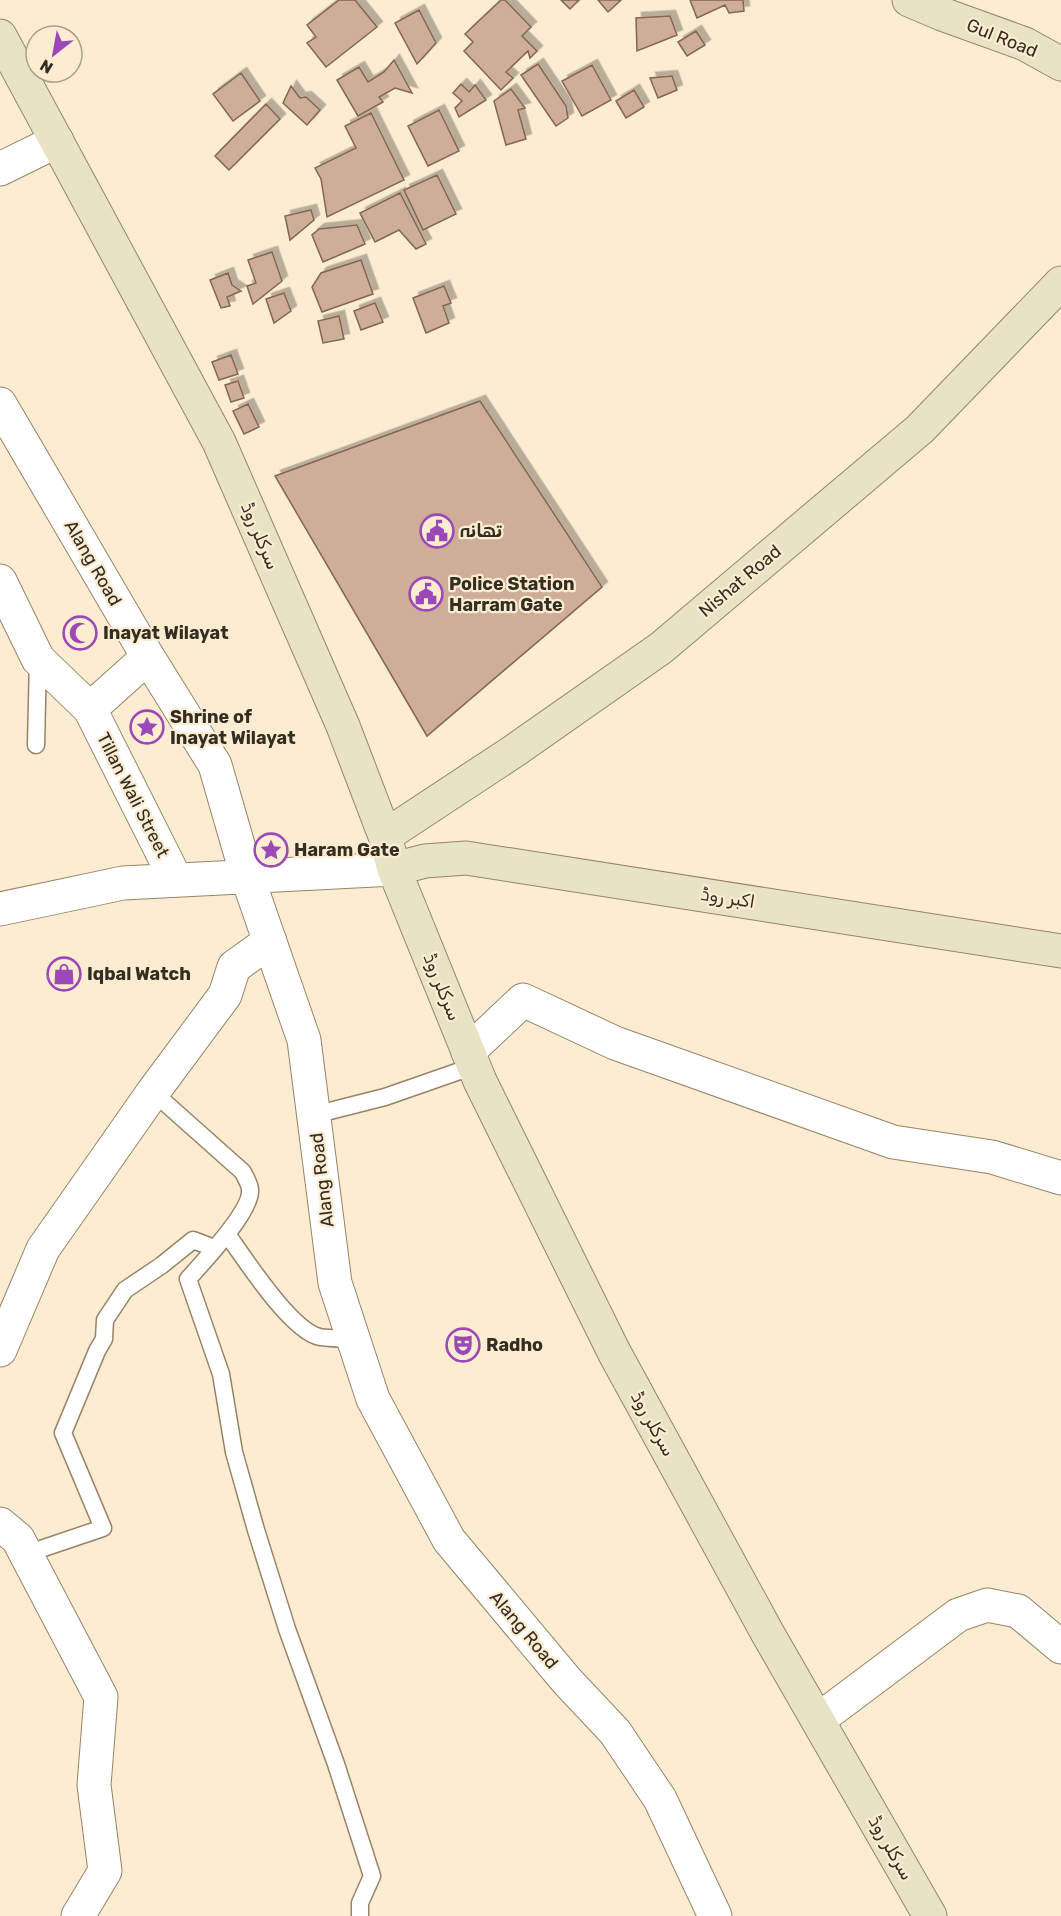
<svg xmlns="http://www.w3.org/2000/svg" width="1061" height="1916" font-family="Rubik,Cairo,sans-serif">
<defs>
<filter id="shadow"><feDropShadow dx="5.5" dy="-5.5" stdDeviation="0" flood-color="#0004"/></filter>
</defs>
<rect width="100%" height="100%" fill="#fcecd2"/>
<path fill="#cead99" stroke="#836653" stroke-width="1.5" filter="url(#shadow)" d="M339,0H355L377,27L326,67L307,43L316,37L307,25Z
M501,0H505L531,27L522,36L537,51L530,58L528,51L506,72L513,78L501,90L464,51L473,42L465,34Z
M561,0H579L570,9Z
M598,0H621L608,12Z
M690,0H743L744,11L729,13L725,5L697,18Z
M419,10L436,43L417,64L395,23Z
M670,16L677,35L637,51L636,18Z
M696,31L705,45L687,56L678,42Z
M394,60L412,93L395,88L379,97L383,102L358,116L337,80L359,67L368,82L384,72Z
M538,64L566,106L568,118L556,126L521,75Z
M592,65L611,100L582,116L562,81Z
M241,73L260,101L233,121L213,94Z
M672,76L677,90L658,98L650,78Z
M461,84L469,92L475,85L486,100L459,117L455,108L462,101L453,93Z
M291,86L300,98L306,97L320,110L307,125L283,103Z
M511,89L525,108L518,110L526,139L506,145L494,101Z
M634,90L644,107L626,118L616,101Z
M266,104L280,119L229,170L215,156Z
M439,110L459,151L428,166L408,126Z
M371,113L404,180L327,217L321,179L315,168L356,148L345,126Z
M437,175L456,214L423,230L404,190Z
M400,193L426,244L416,249L399,230L375,242L360,213Z
M311,210L314,220L290,240L285,216Z
M357,225L365,244L323,262L312,235L319,229Z
M272,252L282,281L253,304L247,286L256,283L248,260Z
M361,260L373,294L322,312L312,287L321,273Z
M228,273L232,285L241,291L227,297L230,306L221,308L210,280Z
M444,286L451,303L443,306L449,323L426,333L413,298Z
M284,293L291,311L274,323L266,299Z
M375,303L383,322L361,330L354,311Z
M339,316L344,339L323,343L318,321Z
M231,355L238,374L219,380L212,362Z
M238,381L244,398L231,402L225,385Z
M480,401L602,587L427,736L275,476Z
M248,404L259,427L244,434L233,411Z"/>
<g fill="none" stroke-linecap="round" stroke-linejoin="round">
<defs>
<path id="lane" d="M36,745L38,659
M153,1092L243,1172C245,1177 250,1184 250,1190C252,1211 203,1262 188,1279L221,1374L234,1452L256,1530L287,1629L336,1764L372,1876L360,1903V1916
M314,1115L385,1097L474,1066
M227,1234C245,1259 291,1331 320,1337C331,1339 343,1338 353,1339
M26,1554L103,1528L63,1433L97,1351L104,1339L105,1320L125,1290L162,1265L193,1240L214,1248"/>
<path id="street" d="M0,169L57,141
M0,404L148,657L215,765L247,876L304,1040L335,1283L373,1399L449,1540L567,1681L615,1732L660,1799L715,1916
M0,581L38,659L90,709
M148,657L90,709L176,880
M0,909L123,883L394,869
M468,1052L523,1000L615,1043L893,1142L992,1157L1061,1178
M0,1350L43,1249L153,1092L225,995L234,967L270,941
M0,1524L18,1539L101,1697L94,1785L105,1871L78,1916
M818,1720L958,1615L987,1605L1018,1611L1061,1647"/>
<path id="secondary" d="M909,0L942,14L1025,44L1061,64
M0,36L219,442L343,726L385,836L394,869L480,1081L614,1352L768,1634L930,1916
M385,836L514,751L661,648L920,429L1061,283
M394,869L425,861L466,858L1061,951"/>
</defs>
<use href="#lane" stroke="#978467" stroke-width="19"/>
<use href="#street" stroke="#978467" stroke-width="35"/>
<use href="#secondary" stroke="#978467" stroke-width="35"/>
<use href="#lane" stroke="#fff" stroke-width="16"/>
<use href="#street" stroke="#fff" stroke-width="33"/>
<use href="#secondary" stroke="#e7e3c4" stroke-width="33"/>
</g>
<defs>
<symbol id="civic-ring" viewBox="-11 -11 22 22"><circle r="9.5" fill="#fcecd2" stroke="#9c49b8" stroke-width="1.5"/><path d="M-.6-6.5H3V-4.5H.6V-3L4-1V1h2V6H-6V1h2V-1L-.6-3ZM-1.2 2.5V6h2.4V2.5Z" fill="#9c49b8"/></symbol>
<symbol id="mosque-ring" viewBox="-11 -11 22 22"><circle r="9.5" fill="#fcecd2" stroke="#9c49b8" stroke-width="1.5"/><path d="M3.5-4.9A6 6 0 1 0 3.5 4.9A5 5 0 1 1 3.5-4.9Z" fill="#9c49b8"/></symbol>
<symbol id="sight-ring" viewBox="-11 -11 22 22"><circle r="9.5" fill="#fcecd2" stroke="#9c49b8" stroke-width="1.5"/><path d="M0-6L1.8-2.2L6-1.7L2.9 1.2L3.7 5.4L0 3.3L-3.7 5.4L-2.9 1.2L-6-1.7L-1.8-2.2Z" fill="#9c49b8"/></symbol>
<symbol id="shop-ring" viewBox="-11 -11 22 22"><circle r="9.5" fill="#fcecd2" stroke="#9c49b8" stroke-width="1.5"/><path d="M-5-2.5h2.3a2.7 3.5 0 0 1 5.4 0H5L5.5 6h-11ZM-1.5-2.5h3a1.5 2.3 0 0 0-3 0Z" fill="#9c49b8"/></symbol>
<symbol id="theatre-ring" viewBox="-11 -11 22 22"><circle r="9.5" fill="#fcecd2" stroke="#9c49b8" stroke-width="1.5"/><path d="M-5-5.5Q0-4 5-5.5V0Q5 5 0 6Q-5 5-5 0ZM-3.3-2.5H-1v1.5H-3.3ZM1-2.5H3.3v1.5H1ZM-2.8 1Q0 5.5 2.8 1Z" fill="#9c49b8"/></symbol>
</defs>
<g fill-rule="evenodd">
<use href="#civic-ring" x="418" y="512" width="38" height="38"/>
<use href="#civic-ring" x="407" y="575" width="38" height="38"/>
<use href="#mosque-ring" x="61" y="614" width="38" height="38"/>
<use href="#sight-ring" x="128" y="708" width="38" height="38"/>
<use href="#sight-ring" x="252" y="831" width="38" height="38"/>
<use href="#shop-ring" x="45" y="955" width="38" height="38"/>
<use href="#theatre-ring" x="444" y="1326" width="38" height="38"/>
</g>
<g text-anchor="middle" dominant-baseline="central" stroke-width="4.5" stroke-linejoin="round" paint-order="stroke">
<g font-size="18" fill="#342d21" stroke="#fcecd2">
<text transform="translate(1002 38) rotate(22)">Gul Road</text>
<text transform="translate(260 536) rotate(67)">سرکلر روڈ</text>
<text transform="translate(93 563) rotate(60)">Alang Road</text>
<text transform="translate(740 581) rotate(-40)">Nishat Road</text>
<text transform="translate(133 795) rotate(63)">Tillan Wali Street</text>
<text transform="translate(728 898) rotate(9)">اکبر روڈ</text>
<text transform="translate(442 987) rotate(68)">سرکلر روڈ</text>
<text transform="translate(322 1180) rotate(-97)">Alang Road</text>
<text transform="translate(653 1424) rotate(61)">سرکلر روڈ</text>
<text transform="translate(524 1630) rotate(50)">Alang Road</text>
<text transform="translate(891 1848) rotate(60)">سرکلر روڈ</text>
</g>
<g font-size="18" font-weight="bold" fill="#342d21" stroke="#fcecd2" text-anchor="start">
<text x="460" y="531">تھانہ</text>
<text x="449" y="584">Police Station<tspan x="449" dy="21">Harram Gate</tspan></text>
<text x="103" y="633">Inayat Wilayat</text>
<text x="170" y="717">Shrine of<tspan x="170" dy="21">Inayat Wilayat</tspan></text>
<text x="294" y="850">Haram Gate</text>
<text x="87" y="974">Iqbal Watch</text>
<text x="486" y="1345">Radho</text>
</g>
</g>
<g transform="translate(54 54) rotate(211)"><circle r="28" fill="#fcecd2" stroke="#aca08b" stroke-width="1.5"/>
<path d="M0-4.5L10 22L0 15L-10 22Z" fill="#9c49b8"/>
<text y="-9" font-size="16" font-weight="bold" text-anchor="middle" fill="#342d21">N</text>
</g>
</svg>
